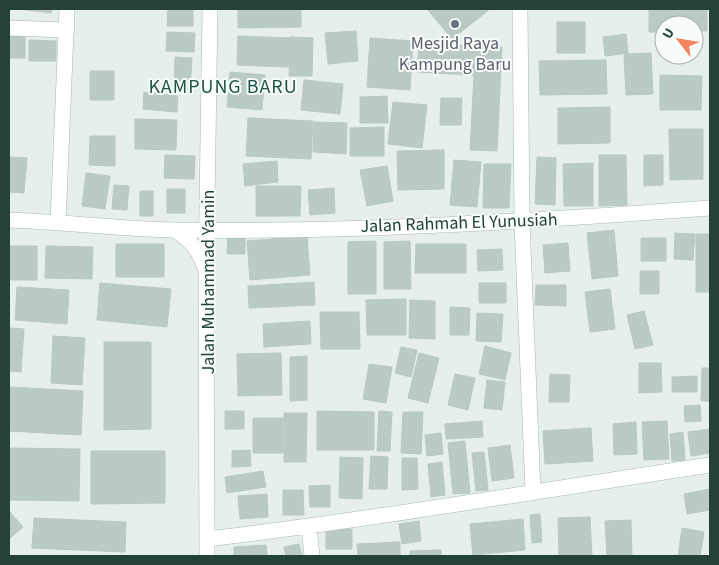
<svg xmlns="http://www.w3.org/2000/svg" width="719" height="565" font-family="'Source Sans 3',sans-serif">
<rect width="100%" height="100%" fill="#e6efeb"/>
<path fill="#bbcac4" stroke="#b8c9c2" d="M18,9H52L51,13Z
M168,9H193V26H167Z
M238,9H301V27L238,28Z
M427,9H490L452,39Z
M649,9H707V31H694V25H664V32H649Z
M557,22H585V53H557Z
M356,31L358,61L328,64L325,33Z
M167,32L195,33L194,52L166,51Z
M626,34L628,53L605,56L603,37Z
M9,36L25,37V58H9Z
M238,36L290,38L288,67L237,65Z
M290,37L313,38L312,76H289Z
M370,38L413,41L410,90L367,87Z
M29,40L56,41V61H29Z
M419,43L502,47L497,151L470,150L474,75L417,72Z
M651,53L653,94L626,95L624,54Z
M175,57L192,58L190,91L174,90Z
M606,60L607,94L540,95L539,61Z
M90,71H114V100H90Z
M230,72L265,75L262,110L227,107Z
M660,75L702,76L701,110H660Z
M304,80L343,84L340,114L301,110Z
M144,92L178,96L177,112L143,109Z
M387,96L388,123H360V97Z
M441,98H462L461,125H440Z
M393,102L427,105L422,148L388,144Z
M610,107V143L558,144V108Z
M248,118L313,121L311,159L246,156Z
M135,119L177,120L176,150L135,149Z
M314,122L347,123L346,154L313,152Z
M384,127V156H350V128Z
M669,129H703V179L670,180Z
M90,136H115V166L89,165Z
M444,150V189L398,190L397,151Z
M165,155L195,156L194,179L164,178Z
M599,155H626L627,205L599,206Z
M644,155H663V185L644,186Z
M9,157L27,158L24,193L9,192Z
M537,157L556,158L555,205L535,204Z
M454,160L481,162L477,207L450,205Z
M277,161L278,182L245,186L243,164Z
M593,163V206H564L563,164Z
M484,164H511L509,208H483Z
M387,166L393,201L367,206L360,170Z
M86,173L110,176L105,209L82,206Z
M114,185L129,186L127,210L112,209Z
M256,186H301L300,216H256Z
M334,188L335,213L310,215L308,190Z
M167,189H185V213H167Z
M140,191H153V216H140Z
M614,230L618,276L592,279L587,233Z
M675,233L695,234L693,260L674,259Z
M228,234H245V254H227Z
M696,234H710V292H696Z
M307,236L310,275L250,280L247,241Z
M641,238H666V261H641Z
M376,241V294H348V242Z
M410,241L411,289H384V242Z
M568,243L570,271L545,273L543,245Z
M116,244H164V277H116Z
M416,244H466V273H415Z
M9,246H37V280H9Z
M46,246L93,247L92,279L45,278Z
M502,249L503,270L478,271L477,250Z
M640,271H659V294H640Z
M314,282L315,305L249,308L248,286Z
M100,283L171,289L167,327L97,320Z
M479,283H506V303H479Z
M536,285H566V306L535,305Z
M17,287L69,290L67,324L15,320Z
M610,289L615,329L590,332L585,292Z
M406,299V335H367L366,300Z
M410,300L435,301V339L409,338Z
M450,307L470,308L469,335H450Z
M644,311L653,345L635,349L627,315Z
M320,312H359L360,349H321Z
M477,313L503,314L501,342L476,341Z
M310,321L311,344L264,347L263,324Z
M9,328L24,329L21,372L9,371Z
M53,336L85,338L82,385L51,383Z
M104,342H151V429L104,430Z
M485,346L511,353L505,380L479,374Z
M401,347L417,350L411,377L395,373Z
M281,353L282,395L238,396L237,354Z
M419,353L439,358L428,403L408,398Z
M307,356V400L290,401V357Z
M639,363H661L662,392L639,393Z
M369,364L392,367L386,403L363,399Z
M702,368H710V401H701Z
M455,374L475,378L468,410L448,405Z
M550,374L570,375L569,402H549Z
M697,376V392H672V377Z
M487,380L505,382L502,410L484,408Z
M9,387L83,391L81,435L9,431Z
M700,405L701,421L685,422L684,406Z
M225,411H244V429H225Z
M317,411L374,412V450H317Z
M379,411L392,412L390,451H377Z
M403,412H423L421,454L401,453Z
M284,413H307L306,462H284Z
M253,418H283V453H253Z
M482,421L483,437L446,439L445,424Z
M667,421L669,459L644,460L642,422Z
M636,422L637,454L614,455L613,424Z
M591,428L593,461L545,464L543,431Z
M710,429V453L691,456L688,432Z
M683,432L685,460L672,461L670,434Z
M441,433L443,454L427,456L425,435Z
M465,441L470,493L453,494L448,443Z
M510,445L514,478L492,481L488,448Z
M9,448L80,449L79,501L9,500Z
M250,450L251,466L232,467V451Z
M91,451H165V503L91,504Z
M484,452L488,490L476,491L472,453Z
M371,456L388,457L387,489H369Z
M340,457L363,458L362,499L339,498Z
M402,458H417L418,489L402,490Z
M442,462L445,495L431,497L428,464Z
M263,471L266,487L227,493L225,477Z
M330,485V507H310L309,486Z
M710,489V510L687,514L684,494Z
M283,490H303L304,515H283Z
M267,494L268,517L240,519L238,496Z
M9,511L23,527L9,539Z
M540,514L542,542L532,543L530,515Z
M590,517L592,556H559L558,518Z
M34,518L126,522L125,552L32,548Z
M523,519L525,550L473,555L470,524Z
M631,520L632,556H607L605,521Z
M419,521L421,541L402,544L399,524Z
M682,528L704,532L700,556H678Z
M326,529H352V549H326Z
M400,542V556H358L357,544Z
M299,544L302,556H286L284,547Z
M266,545L267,556H234V547Z
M441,550V556H410V551Z"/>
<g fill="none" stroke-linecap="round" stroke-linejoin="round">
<defs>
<path id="minor" d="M520,9L522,222L533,492
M9,28L67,30
M9,220C64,222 119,229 175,230C353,233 532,221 710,208
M58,222L67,9
M174,230C190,239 200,251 205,268
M309,527L312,556
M207,539C376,519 543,490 710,465
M207,556L206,272L210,9"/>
</defs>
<use href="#minor" stroke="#a8b8b2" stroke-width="16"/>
<use href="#minor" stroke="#fff" stroke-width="15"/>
</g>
<circle fill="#6b7280" stroke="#f7fbf9" stroke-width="2" cx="455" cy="24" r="5"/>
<g text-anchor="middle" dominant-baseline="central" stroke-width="4" stroke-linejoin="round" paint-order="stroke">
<g font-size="18" fill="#5b616d" stroke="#f7fbf9">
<text x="455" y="43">Mesjid Raya<tspan x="455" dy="21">Kampung Baru</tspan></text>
</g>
<g font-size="18" fill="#24423a" stroke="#f7fbf9">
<text transform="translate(459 223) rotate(-2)">Jalan Rahmah El Yunusiah</text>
<text transform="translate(208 282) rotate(-90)">Jalan Muhammad Yamin</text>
</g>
<g font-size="20" letter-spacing="1" fill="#1f5548" stroke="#f7fbf9">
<text x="223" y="87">KAMPUNG BARU</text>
</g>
</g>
<rect width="719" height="565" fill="none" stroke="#24423a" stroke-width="20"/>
<g transform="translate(679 40) rotate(301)"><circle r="24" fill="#f7fbf9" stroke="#a3b1ad"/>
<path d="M0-4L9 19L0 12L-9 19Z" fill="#f4845f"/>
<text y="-8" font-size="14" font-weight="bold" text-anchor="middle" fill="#24423a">U</text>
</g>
</svg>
